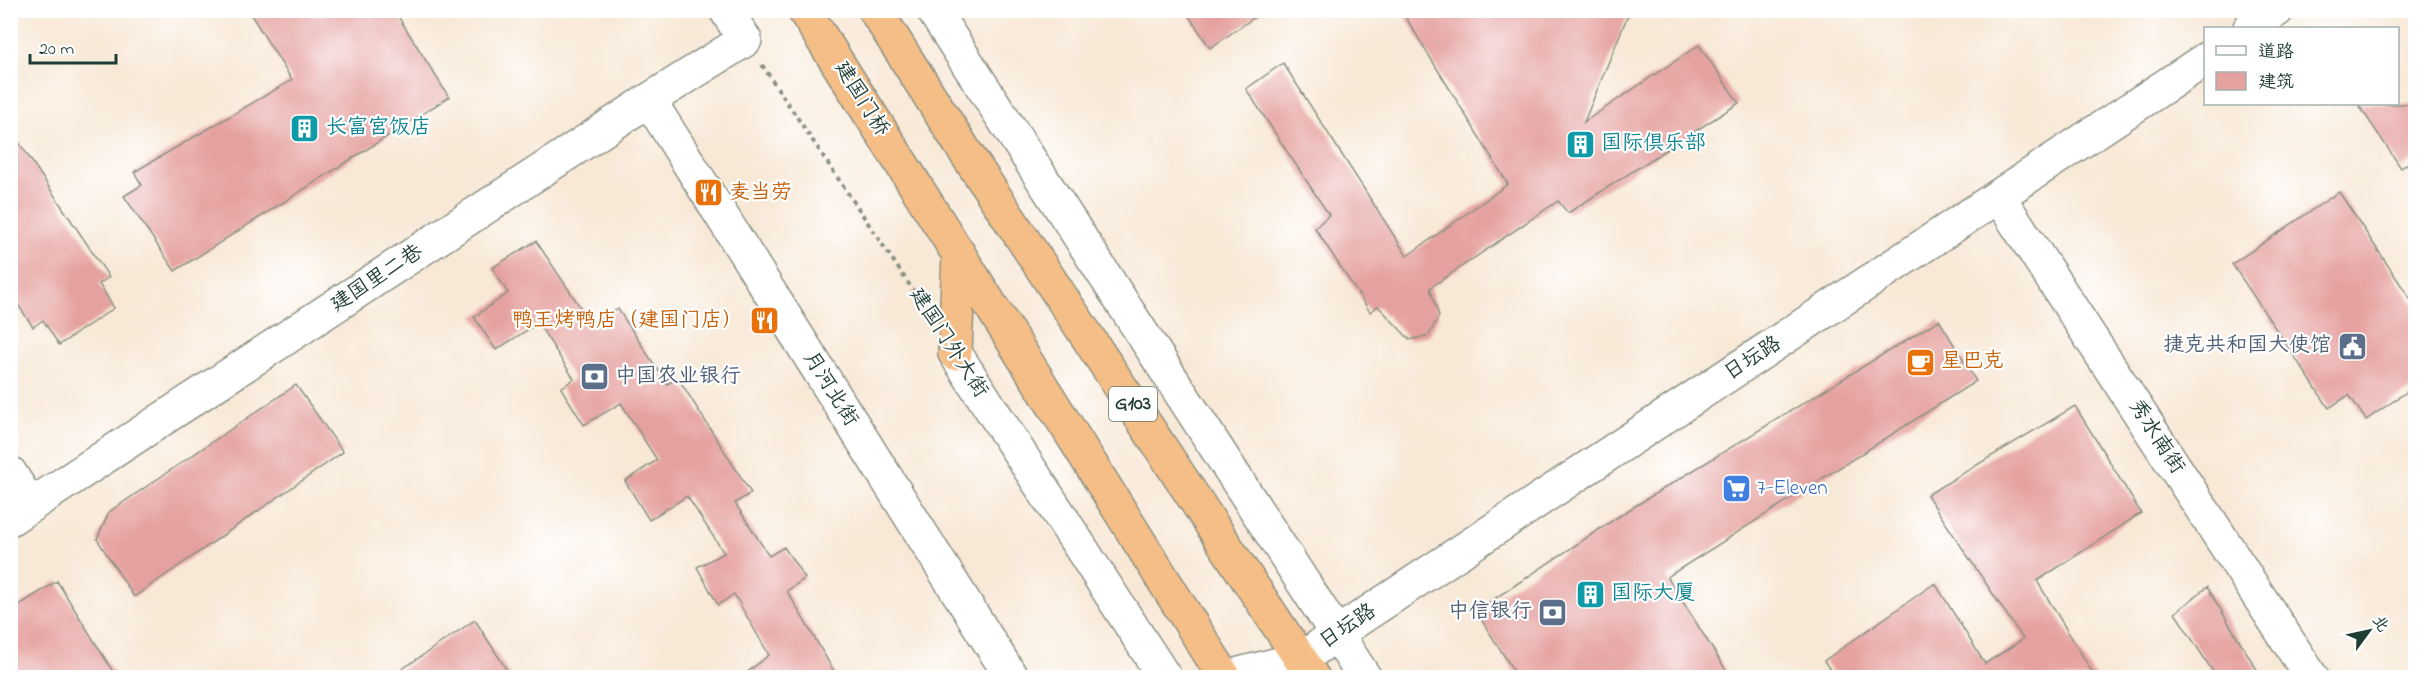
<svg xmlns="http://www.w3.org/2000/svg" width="2426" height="688" font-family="'Indie Flower','LXGW WenKai TC',sans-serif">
<rect width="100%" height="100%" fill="#fff"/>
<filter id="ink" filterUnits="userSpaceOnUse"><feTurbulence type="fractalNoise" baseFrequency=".0167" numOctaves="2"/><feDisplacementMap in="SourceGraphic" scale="12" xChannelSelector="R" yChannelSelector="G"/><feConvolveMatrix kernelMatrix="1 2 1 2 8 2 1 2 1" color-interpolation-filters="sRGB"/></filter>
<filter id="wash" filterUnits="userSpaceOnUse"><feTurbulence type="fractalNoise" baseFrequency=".008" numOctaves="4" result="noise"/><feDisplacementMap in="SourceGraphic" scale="24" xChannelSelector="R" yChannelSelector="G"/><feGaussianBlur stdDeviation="1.35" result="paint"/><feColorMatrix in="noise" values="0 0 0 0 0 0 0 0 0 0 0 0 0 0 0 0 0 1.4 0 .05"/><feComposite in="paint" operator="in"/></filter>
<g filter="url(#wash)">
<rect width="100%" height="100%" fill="#f8e8d6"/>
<g id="blocks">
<path fill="#e5a19f" d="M248,10H394L449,97L175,271L124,196L142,185L134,172L292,80Z
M1185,10H1265L1210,48Z
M1401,10H1630L1584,122L1699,45L1739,103L1568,213L1558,201L1430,288L1439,316L1429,335L1410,340L1378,306L1370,312L1315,228L1329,215L1246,89L1283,63L1407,256L1508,184Z
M2358,104H2415V158L2401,168Z
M10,129L109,277L99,284L114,308L59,345L43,320L33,327L10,293Z
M2339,192L2415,306V386L2366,420L2349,395L2329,408L2232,264Z
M536,241L591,323L618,309L667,384L678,378L751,493L735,503L769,556L784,547L805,578L787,591L838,678H740L769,655L734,594L718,605L697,567L724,553L687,496L649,520L625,481L657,460L621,403L584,425L561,388L574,379L538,323L496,350L474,317L508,293L492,268Z
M1939,320L1976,381L1667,577L1731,678H1518L1476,611L1627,511Z
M296,385L343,452L134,597L97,539L109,512Z
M2075,406L2141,513L2037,581L2096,678H1836L1824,661L1935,583L1985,664L2023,639L1927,495Z
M57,581L117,678H10V611Z
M2207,587L2262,678H2217L2175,613Z
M475,620L512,678H389Z"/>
</g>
</g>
<g filter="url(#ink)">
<use href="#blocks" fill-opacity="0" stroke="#8c9285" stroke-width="1.5"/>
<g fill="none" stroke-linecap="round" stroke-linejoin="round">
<defs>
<path id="minor" d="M933,10L1365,678
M2250,28L2277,10
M649,100L1012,678
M1999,197L2312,678
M955,353L1165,678
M10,473L31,506
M10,519L649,100L745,40L726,10
M1224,678L1299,659
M1276,678L1336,634L2206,59"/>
<path id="highway" d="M875,10L964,150L1313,678
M917,188L1225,678
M955,353L959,254"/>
</defs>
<use href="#minor" stroke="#8c9285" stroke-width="36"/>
<use href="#highway" stroke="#8c9285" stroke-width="36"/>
<path stroke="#8c9285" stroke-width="4" stroke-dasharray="4.5 4.5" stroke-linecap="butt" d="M762,65L925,308"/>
<use href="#minor" stroke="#fff" stroke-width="33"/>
<use href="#highway" stroke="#f6be87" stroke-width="33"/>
<defs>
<path id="highway-bridge" d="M804,10L917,188"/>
</defs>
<use href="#highway-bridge" stroke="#8c9285" stroke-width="36" stroke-linecap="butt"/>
<use href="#highway-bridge" stroke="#f6be87" stroke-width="33"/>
</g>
</g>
<defs>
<symbol id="building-square" viewBox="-11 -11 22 22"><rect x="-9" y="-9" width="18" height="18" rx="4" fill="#0f9aa8" stroke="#fff"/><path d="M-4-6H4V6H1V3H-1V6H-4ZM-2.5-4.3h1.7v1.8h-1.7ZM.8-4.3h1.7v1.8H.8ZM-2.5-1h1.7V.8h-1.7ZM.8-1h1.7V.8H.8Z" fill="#fff"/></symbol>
<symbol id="restaurant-square" viewBox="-11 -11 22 22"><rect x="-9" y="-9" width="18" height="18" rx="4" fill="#e8710a" stroke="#fff"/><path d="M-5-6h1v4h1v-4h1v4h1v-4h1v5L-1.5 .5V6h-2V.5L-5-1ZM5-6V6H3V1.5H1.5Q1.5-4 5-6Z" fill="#fff"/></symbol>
<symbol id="civic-square" viewBox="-11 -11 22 22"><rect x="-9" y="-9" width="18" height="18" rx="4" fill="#5c6f8a" stroke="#fff"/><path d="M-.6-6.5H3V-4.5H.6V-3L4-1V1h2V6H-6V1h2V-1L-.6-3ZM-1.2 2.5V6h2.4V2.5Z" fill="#fff"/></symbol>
<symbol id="cafe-square" viewBox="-11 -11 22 22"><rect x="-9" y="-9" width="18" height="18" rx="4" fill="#e8710a" stroke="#fff"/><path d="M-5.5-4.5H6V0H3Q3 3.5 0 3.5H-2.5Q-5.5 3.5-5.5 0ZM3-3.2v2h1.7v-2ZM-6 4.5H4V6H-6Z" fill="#fff"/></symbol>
<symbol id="bank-square" viewBox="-11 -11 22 22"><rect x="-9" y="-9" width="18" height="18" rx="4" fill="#5c6f8a" stroke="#fff"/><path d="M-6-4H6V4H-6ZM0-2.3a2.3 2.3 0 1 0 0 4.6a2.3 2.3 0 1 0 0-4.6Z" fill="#fff"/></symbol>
<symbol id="supermarket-square" viewBox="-11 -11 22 22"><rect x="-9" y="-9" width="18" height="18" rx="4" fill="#3f7fe0" stroke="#fff"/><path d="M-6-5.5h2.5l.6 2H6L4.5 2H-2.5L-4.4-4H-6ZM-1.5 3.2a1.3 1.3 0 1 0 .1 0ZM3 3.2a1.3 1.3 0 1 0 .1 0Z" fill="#fff"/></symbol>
</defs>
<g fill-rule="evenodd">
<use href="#building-square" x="288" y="112" width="33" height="33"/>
<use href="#building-square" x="1564" y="128" width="33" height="33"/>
<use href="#restaurant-square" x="692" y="176" width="33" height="33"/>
<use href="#restaurant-square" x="748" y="304" width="33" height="33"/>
<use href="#civic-square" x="2336" y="330" width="33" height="33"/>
<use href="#cafe-square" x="1904" y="346" width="33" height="33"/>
<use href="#bank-square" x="578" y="360" width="33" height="33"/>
<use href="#supermarket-square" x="1720" y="472" width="33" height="33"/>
<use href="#building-square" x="1574" y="578" width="33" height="33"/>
<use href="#bank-square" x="1536" y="596" width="33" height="33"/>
</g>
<g text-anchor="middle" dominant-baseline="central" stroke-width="4.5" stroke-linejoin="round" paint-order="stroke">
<rect fill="#fff" stroke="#627771" stroke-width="1.5" x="1109" y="387" width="48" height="34" rx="4.5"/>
<g font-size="20" font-weight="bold" fill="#1f3d34">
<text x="1133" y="404">G103</text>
</g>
<g font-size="21" fill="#1f3d34" stroke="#fff">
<text transform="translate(861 99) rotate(58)">建国门桥</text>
<text transform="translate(377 279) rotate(-33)">建国里二巷</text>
<text transform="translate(948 343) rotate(57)">建国门外大街</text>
<text transform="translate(1753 359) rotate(-33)">日坛路</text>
<text transform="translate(830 389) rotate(58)">月河北街</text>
<text transform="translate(2156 437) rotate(57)">秀水南街</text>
<text transform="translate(1348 627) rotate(-34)">日坛路</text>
</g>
<g font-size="21" fill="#0d838f" stroke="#fff" text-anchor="start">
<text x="326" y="128">长富宫饭店</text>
<text x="1601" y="144">国际俱乐部</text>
<text x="1611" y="594">国际大厦</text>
</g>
<g font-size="21" fill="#c56008" stroke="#fff" text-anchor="start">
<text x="729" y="193">麦当劳</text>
<text x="743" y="321" text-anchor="end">鸭王烤鸭店（建国门店）</text>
<text x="1941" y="362">星巴克</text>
</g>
<g font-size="21" fill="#4e5e75" stroke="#fff" text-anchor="end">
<text x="2331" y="346">捷克共和国大使馆</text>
<text x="615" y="377" text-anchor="start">中国农业银行</text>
<text x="1532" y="612">中信银行</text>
</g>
<g font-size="21" fill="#366cbe" stroke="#fff" text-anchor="start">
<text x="1757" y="489">7-Eleven</text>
</g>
</g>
<rect width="2426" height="688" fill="none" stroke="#fff" stroke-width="36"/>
<rect x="2204" y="27" width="195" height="78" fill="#ffffff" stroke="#a5b1ae" stroke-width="1.5"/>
<rect x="2216" y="46" width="30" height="9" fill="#ffffff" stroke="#a5b1ae" stroke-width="1.5"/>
<text x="2258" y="57" font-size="18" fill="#1f3d34">道路</text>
<rect x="2216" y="72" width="30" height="18" fill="#e5a19f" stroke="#a5b1ae" stroke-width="1.5"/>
<text x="2258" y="87" font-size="18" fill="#1f3d34">建筑</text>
<g transform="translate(2369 631) rotate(57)" stroke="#ffffff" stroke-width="4.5" paint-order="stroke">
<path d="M0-4.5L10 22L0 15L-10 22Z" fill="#1f3d34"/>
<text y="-9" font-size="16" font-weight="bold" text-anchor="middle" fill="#1f3d34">北</text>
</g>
<path d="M30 54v9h86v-9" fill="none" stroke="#1f3d34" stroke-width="3"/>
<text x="39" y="54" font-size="18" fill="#1f3d34" stroke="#ffffff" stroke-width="4.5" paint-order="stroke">20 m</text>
</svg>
